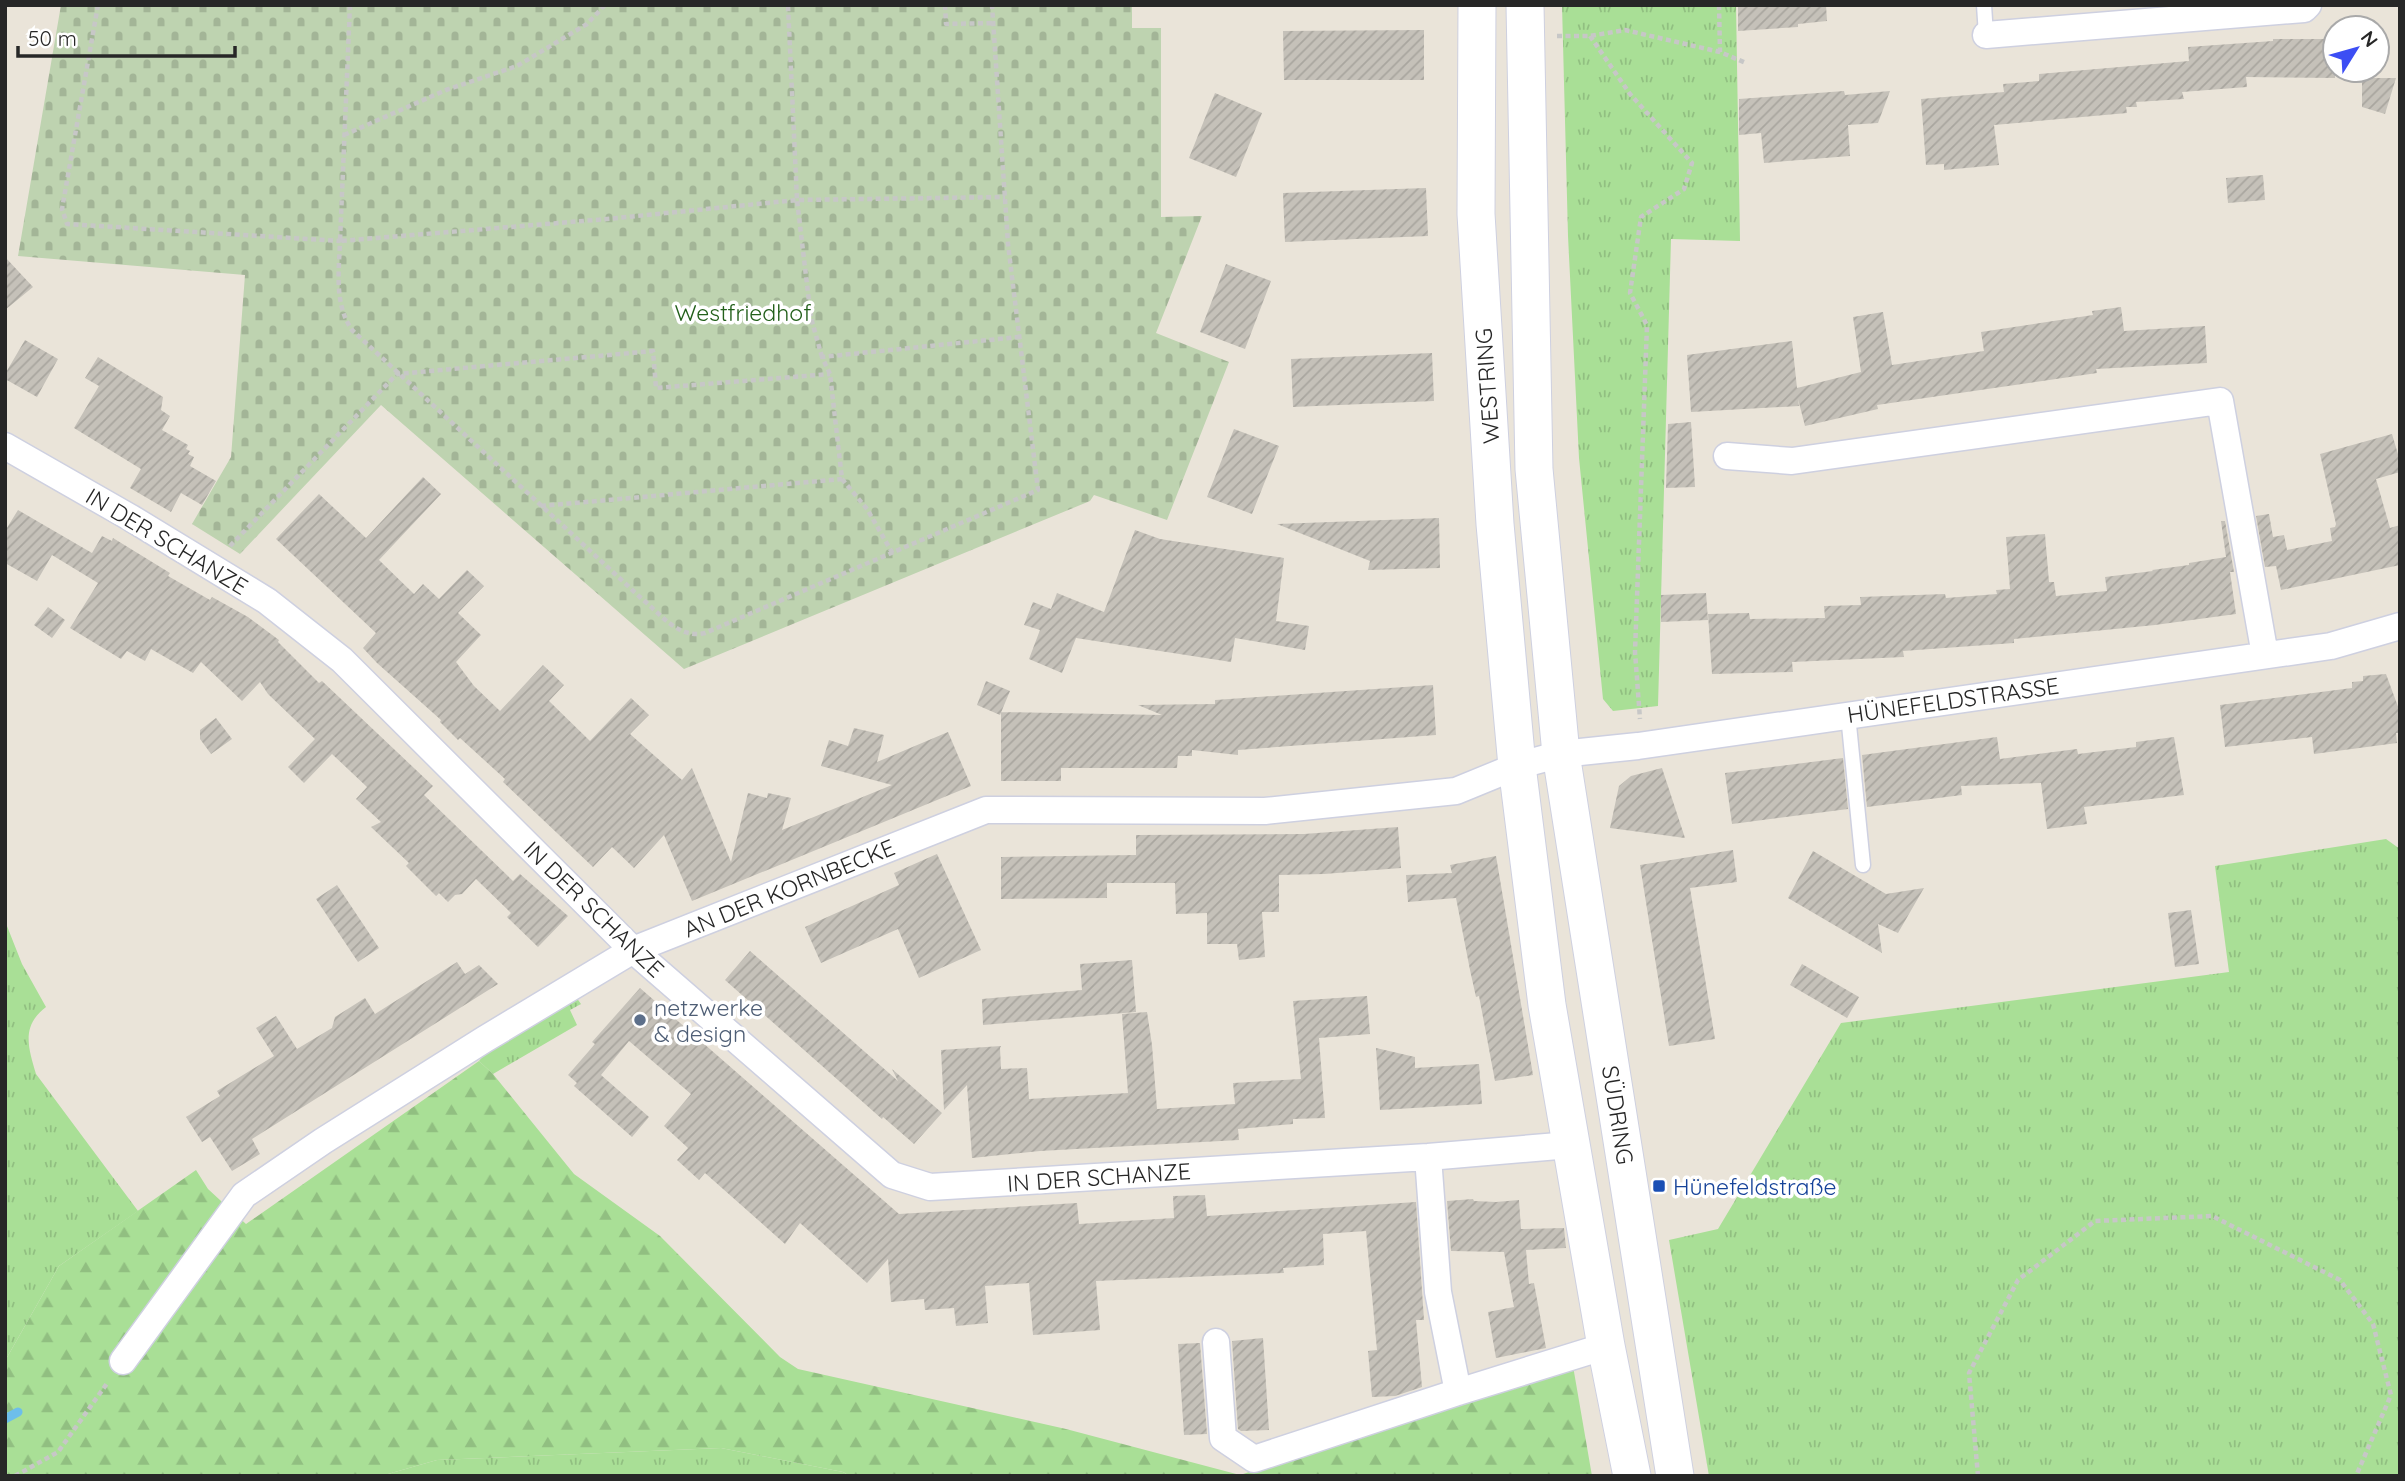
<svg xmlns="http://www.w3.org/2000/svg" width="2405" height="1481" font-family="Quicksand,sans-serif">
<defs>
<pattern id="grass-tufts" width="24" height="20" patternUnits="userSpaceOnUse" patternTransform="scale(1.75)"><rect width="24" height="20" fill="#a9df96"/><path d="M3 7l-1-3M5 7V3M7 7l1-3M15 17l-1-3M17 17v-4M19 17l1-3" fill="none" stroke="#91bf81"/></pattern>
<pattern id="forest-firs" width="22" height="20" patternUnits="userSpaceOnUse" patternTransform="scale(1.75)"><rect width="22" height="20" fill="#a9df96"/><path d="M5 1l3.5 6h-7zM16 11l3.5 6h-7z" fill="#91bf81"/></pattern>
<pattern id="cemetery-stones" width="16" height="16" patternUnits="userSpaceOnUse" patternTransform="scale(1.75)"><rect width="16" height="16" fill="#bed3b0"/><path d="M2 7V4a2 2 0 0 1 4 0v3zM10 15v-3a2 2 0 0 1 4 0v3z" fill="#a3b597"/></pattern>
<pattern id="building-hatch" width="6" height="6" patternUnits="userSpaceOnUse" patternTransform="scale(1.75)"><rect width="6" height="6" fill="#c5c1b9"/><path d="M-1 1l2-2M0 6l6-6M5 7l2-2" fill="none" stroke="#a9a69f"/></pattern>
</defs>
<rect width="100%" height="100%" fill="#eae4d9"/>
<path fill="url(#grass-tufts)" d="M1562,5H1736L1740,241L1671,239L1658,706L1613,711L1603,699L1579,458L1568,236Z
M2386,839L2400,849V1476H1709L1669,1240L1718,1229L1841,1023L2229,972L2215,866Z
M5,921L22,964L46,1007C21,1026 28,1047 36,1074L138,1211L59,1266L5,1361Z
M576,997L581,1004L570,1010L577,1025L493,1074L479,1061L488,1050Z
M721,1448L843,1472L850,1476H381L437,1460Z"/>
<path fill="url(#forest-firs)" d="M479,1061L493,1074L574,1174L660,1236L780,1357L798,1369L1066,1429L1240,1475L1573,1366L1592,1476H850L843,1472L721,1448L437,1460L381,1476H5V1361L59,1266L196,1170L208,1189L246,1224Z"/>
<path fill="url(#cemetery-stones)" d="M61,5H1132V28H1161V217L1202,216L1156,333L1229,362L1167,520L1094,495L1090,501L684,669L381,405L240,554L192,524L231,457L245,275L18,256Z"/>
<g fill="none" stroke-linecap="round" stroke-linejoin="round">
<path stroke="#6dbeea" stroke-width="9" d="M5,1419L18,1412"/>
</g>
<path fill="url(#building-hatch)" d="M1738,5H1826L1827,21L1798,24V27L1738,31Z
M1424,30V80H1284L1283,31Z
M2273,39H2335V78L2246,77L2247,87L2182,92L2184,99L2136,102L2137,107H2126L2127,113L1994,125L1999,165L1944,170V164L1926,165L1921,99L2004,92L2003,84L2039,81V74L2189,61L2188,47L2273,41Z
M2362,78H2396L2385,114L2362,107Z
M1844,91L1845,95L1890,91L1878,123L1848,125L1850,156L1764,163L1761,133L1739,135V99Z
M1215,93L1262,113L1236,177L1189,158Z
M2263,175L2265,200L2228,203L2226,178Z
M1426,188L1428,236L1285,242L1283,193Z
M5,257L33,287L5,310Z
M1226,264L1271,281L1245,349L1200,332Z
M2121,307L2124,331L2205,326L2207,363L2096,369L2097,373L1877,405L1878,409L1805,426L1798,399L1799,406L1691,412L1687,355L1792,341L1797,388L1861,372L1853,317L1883,312L1892,365L1984,351L1981,332L2093,315L2092,311Z
M25,340L58,359L37,397L5,379V374Z
M1432,353L1434,401L1293,407L1291,359Z
M98,357L163,397L161,410L170,416L162,430L188,445L186,449L190,451L188,454L194,457L190,466L216,481L202,505L181,493L171,512L130,488L141,469L74,428L99,386L85,378Z
M1691,422L1695,487L1666,488L1668,424Z
M1234,429L1279,446L1252,514L1207,497Z
M2392,434L2400,461V472L2376,479L2390,528L2400,525V565L2281,590L2276,566L2265,567L2256,516L2269,514L2273,537L2284,535L2287,550L2332,541L2330,528L2335,527L2336,524L2320,454Z
M423,477L441,494L379,560L414,594L423,584L439,599L467,570L484,586L458,613L481,635L456,662L474,686L500,711L543,665L564,685L549,701L590,741L631,698L649,715L630,734L682,780L692,768L731,862L748,793L767,798L768,793L791,798L782,830L892,785L821,766L829,740L848,746L854,728L884,735L877,762L948,732L971,786L692,901L664,835L634,868L612,847L593,867L503,782L505,779L460,738L458,740L440,722L441,720L377,663L363,648L376,633L276,539L319,494L366,538Z
M18,510L92,553L102,536L112,541L113,538L170,573L168,576L210,600L212,597L248,617L279,640L278,642L319,683L322,681L433,786L424,795L513,881L520,874L568,916L538,947L507,917L511,913L476,879L462,894L455,895L448,902L439,893L436,896L406,866L409,863L371,827L381,822L356,799L367,787L332,754L304,783L288,767L315,739L268,694L260,682L242,701L201,662L193,673L151,649L145,661L127,651L121,659L70,628L98,583L52,555L37,581L5,563V531Z
M1439,518L1440,568L1368,570L1370,561L1277,524Z
M2221,521H2225L2234,572H2230L2236,614L2155,625L2014,639V643L1903,651L1904,657L1792,662L1793,672L1712,674L1708,614L1749,613L1750,619L1825,618L1824,606L1861,605L1860,597L1945,594L1946,598L1997,594L1996,590L2010,589L2006,537L2045,534L2049,582H2054L2056,596L2107,591L2105,577L2153,571L2152,570L2189,565V563L2226,557Z
M1135,530L1160,539L1284,558L1276,621L1309,626L1305,650L1235,638L1231,662L1076,638L1062,673L1029,659L1040,630L1024,625L1033,602L1051,609L1057,593L1104,612Z
M1706,593L1708,620L1661,622V595Z
M48,607L65,620L52,638L34,625Z
M2386,674L2400,712V733H2396L2397,743L2314,754L2312,737L2225,747L2220,705L2352,688V682L2363,681V676Z
M986,681L1010,691L1000,715L977,705Z
M1433,685L1436,735L1238,750V755L1192,750V756H1178L1177,768H1061V781H1001V712L1162,715L1138,705L1215,704V700Z
M216,718L232,739L211,754L200,739V730Z
M1997,737L2000,759L2077,749L2078,754L2136,747V742L2174,737L2184,795L2084,807L2087,824L2047,829L2041,783L1961,786L1962,795L1867,807L1862,755Z
M1843,758L1848,809L1732,824L1725,773Z
M1662,768L1685,838L1610,828L1619,786L1631,776Z
M1398,827L1401,868L1324,874L1279,875V912H1262L1265,957L1239,960L1237,944H1207V913L1176,914L1175,883H1107V898L1001,899V857L1136,855V835L1304,834Z
M1733,850L1737,882L1690,888L1715,1039L1669,1046L1640,865Z
M1813,851L1886,894L1924,888L1898,933L1878,924L1882,953L1788,898Z
M937,854L981,950L919,978L898,929L821,963L805,927L899,885L894,873Z
M1496,856L1533,1075L1495,1081L1479,996L1476,997L1470,970L1456,898L1408,902L1406,875L1452,873L1450,865Z
M337,885L379,948L358,962L316,899Z
M2191,910L2199,964L2175,967L2168,913Z
M750,951L898,1081L892,1069L942,1113L914,1144L883,1117L882,1119L725,980Z
M1132,960L1136,1012L983,1025L982,999L1082,990L1080,964Z
M457,962L465,974L479,965L498,984L252,1139L260,1154L232,1171L210,1137L202,1142L186,1117L220,1096L217,1091L274,1056L256,1028L276,1016L297,1049L332,1028L335,1017L365,998L375,1014Z
M1802,964L1859,997L1847,1018L1790,985Z
M640,988L899,1214L1077,1203L1079,1224L1174,1218L1173,1196L1205,1195L1207,1216L1416,1202L1424,1320H1416L1422,1387L1395,1396L1372,1397L1368,1351L1377,1350L1366,1231L1323,1234L1324,1265L1283,1268L1284,1273L1096,1281L1100,1330L1033,1335L1029,1283L985,1286L988,1323L956,1326L954,1308L925,1310L924,1299L891,1302L888,1259L867,1283L800,1223L785,1244L705,1173L699,1180L677,1160L688,1148L664,1126L691,1094L629,1041L601,1075L649,1117L632,1137L574,1086L577,1083L568,1075L595,1044L592,1042Z
M1367,996L1370,1034L1319,1038L1325,1118L1293,1119V1124L1238,1129L1239,1140L1040,1151L972,1158L967,1085L944,1110L941,1050L1001,1046L1000,1048L1001,1069L1027,1068L1029,1099L1128,1093L1122,1014L1147,1012L1152,1045L1157,1109L1235,1104L1233,1083L1301,1079L1293,1001Z
M1376,1048L1415,1057V1068L1479,1064L1482,1104L1380,1110Z
M1473,1199L1474,1201L1496,1202L1519,1200L1521,1229L1564,1228L1566,1248L1526,1250L1529,1284L1534,1283L1546,1348L1496,1358L1488,1312L1514,1307L1504,1252L1451,1251L1447,1201Z
M1263,1338L1269,1430L1241,1431L1238,1429L1232,1341Z
M1200,1343L1207,1434L1184,1435L1178,1344Z"/>
<g fill="none" stroke-linecap="round" stroke-linejoin="round">
<defs>
<path id="lane" d="M1984,5L1986,35
M1848,715L1863,865"/>
<path id="street" d="M1986,35L2304,9L2308,5
M5,446L131,518L267,601L342,660L633,950L892,1175L930,1187L1428,1157L1570,1145
M1727,456L1792,461L2220,401L2265,655
M1428,1157L1438,1292L1458,1392
M1216,1342L1223,1438L1254,1459L1458,1392L1606,1346
M123,1361L244,1195L323,1141L485,1039L633,950L986,810L1265,811L1456,791L1517,766L1561,754L1638,746L2331,646L2400,626"/>
<path id="secondary" d="M1477,5L1476,214L1495,524L1517,766L1547,1005L1606,1346L1632,1476
M1525,5L1534,469L1561,754L1675,1476"/>
</defs>
<use href="#lane" stroke="#ced0e0" stroke-width="17"/>
<use href="#street" stroke="#ced0e0" stroke-width="29"/>
<use href="#secondary" stroke="#ced0e0" stroke-width="39"/>
<path stroke="#c7c7c7" stroke-width="4.5" stroke-dasharray="5 3.5" stroke-linecap="butt" d="M98,5L62,209L67,224L340,241C339,271 334,304 352,330L642,599C662,615 678,639 705,633L1038,490L1008,244L992,5
M350,5L340,241L607,219L797,200L788,5
M945,5L946,24L993,23
M1719,5L1720,52
M1557,36H1590L1625,30L1720,52L1746,63
M1590,36L1630,94L1692,163L1684,189L1641,217L1630,293L1647,325L1635,652L1640,719
M344,135L446,90L517,66L587,24L605,5
M822,357L811,318L797,200L1005,197
M842,479L867,509L893,554
M541,506L842,479L830,374L822,357L1018,337
M230,546L397,374L653,351L656,388L830,374
M15,1476L58,1452L108,1382
M1978,1476L1969,1373L2018,1280L2095,1221L2212,1216L2340,1280L2373,1324L2391,1395L2356,1476"/>
<use href="#lane" stroke="#fff" stroke-width="14"/>
<use href="#street" stroke="#fff" stroke-width="26"/>
<use href="#secondary" stroke="#fff" stroke-width="37"/>
</g>
<circle fill="#5c6f8a" stroke="#fff" stroke-width="2.5" cx="640" cy="1020" r="7"/>
<rect fill="#1a4fb4" stroke="#fff" stroke-width="2.5" x="1652" y="1179" width="14" height="14" rx="3.5"/>
<g text-anchor="middle" dominant-baseline="central" stroke-width="7" stroke-linejoin="round" paint-order="stroke">
<g font-size="23" fill="#23601b" stroke="#fff">
<text x="743" y="312">Westfriedhof</text>
</g>
<g font-size="23" fill="#272727" stroke="#fff">
<text transform="translate(1487 386) rotate(-94)">WESTRING</text>
<text transform="translate(167 541) rotate(31)">IN DER SCHANZE</text>
<text transform="translate(1953 700) rotate(-8)">HÜNEFELDSTRASSE</text>
<text transform="translate(789 888) rotate(-22)">AN DER KORNBECKE</text>
<text transform="translate(594 909) rotate(44)">IN DER SCHANZE</text>
<text transform="translate(1618 1115) rotate(81)">SÜDRING</text>
<text transform="translate(1099 1177) rotate(-4)">IN DER SCHANZE</text>
</g>
<g font-size="23" fill="#4e5e75" stroke="#fff" text-anchor="start">
<text x="654" y="1007">netzwerke<tspan x="654" dy="26">&amp; design</tspan></text>
</g>
<g font-size="23" fill="#164399" stroke="#fff" text-anchor="start">
<text x="1673" y="1186">Hünefeldstraße</text>
</g>
</g>
<rect width="2405" height="1481" fill="none" stroke="#272727" stroke-width="14"/>
<g transform="translate(2356 49) rotate(53)"><circle r="33" fill="#ffffff" stroke="#a9a9a9" stroke-width="2"/>
<path d="M0-5L12 26L0 18L-12 26Z" fill="#3c4ef4"/>
<text y="-10" font-size="19" font-weight="bold" text-anchor="middle" fill="#272727">N</text>
</g>
<path d="M18 46v10h217v-10" fill="none" stroke="#272727" stroke-width="3.5"/>
<text x="28" y="46" font-size="21" fill="#272727" stroke="#ffffff" stroke-width="5" paint-order="stroke">50 m</text>
</svg>
